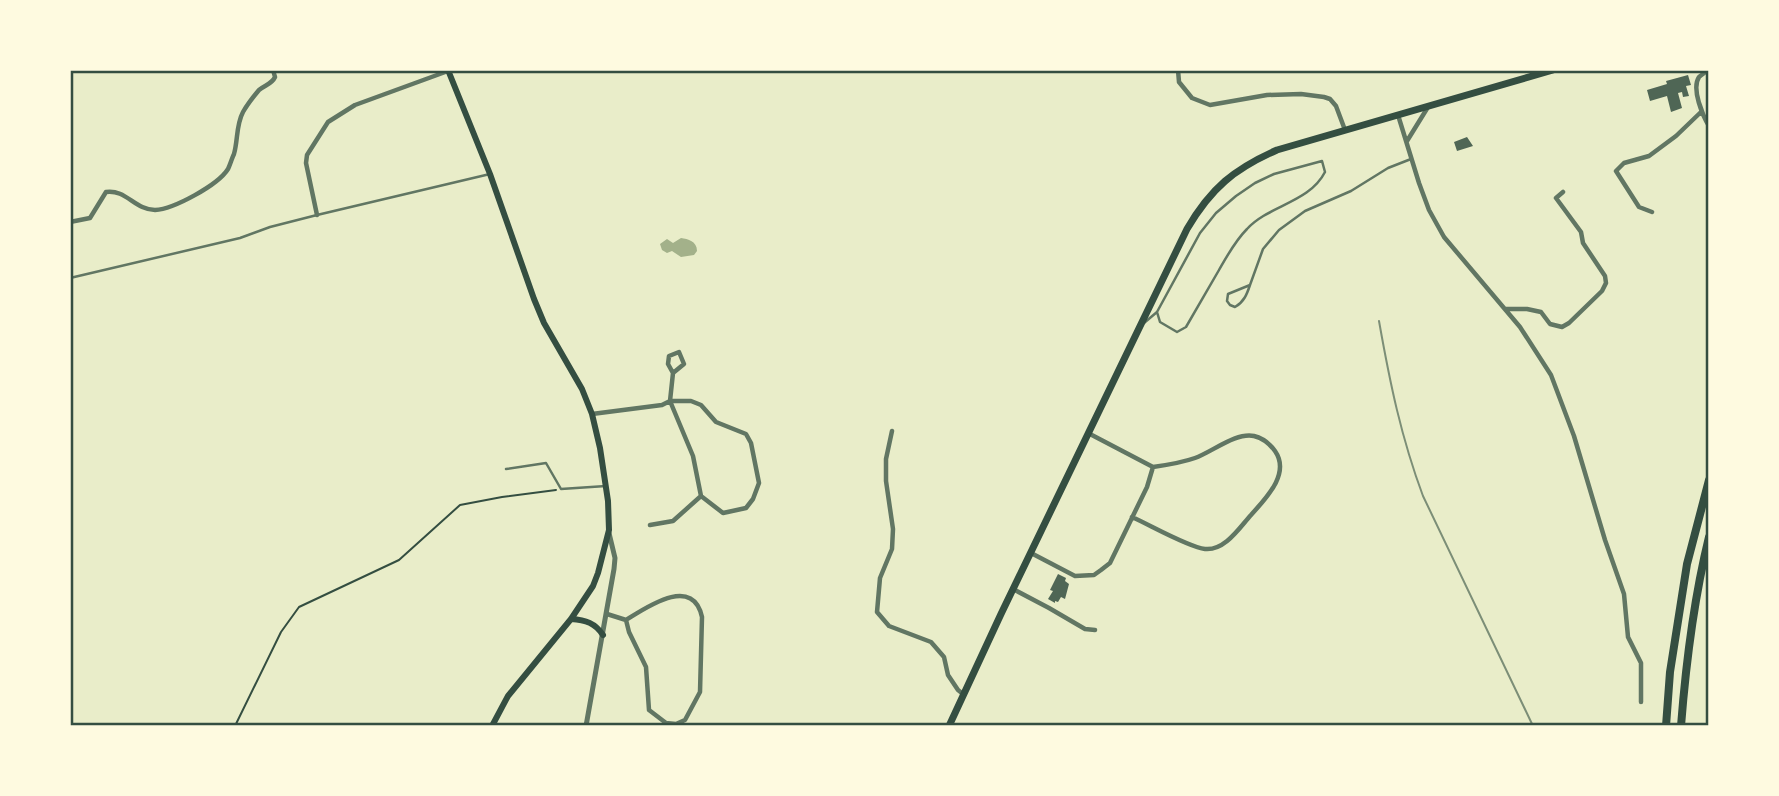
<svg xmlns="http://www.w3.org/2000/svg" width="1779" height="796" font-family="'Asap Condensed',sans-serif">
<rect width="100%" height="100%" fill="#e9edc9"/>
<path fill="#a3b18a" d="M681,238C688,239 697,241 697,251L694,255L681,257L672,251L667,253L662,250L660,244L667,239L673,243Z"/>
<path fill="#4f6655" d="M1688,75L1691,85L1686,86L1689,96L1683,97L1682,92L1678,93L1682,108L1671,112L1667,96L1650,101L1647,90L1667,84L1666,81Z
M1467,137L1473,146L1457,151L1454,142Z
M1058,574L1066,578L1065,581L1069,584L1065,599L1061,597L1058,602L1055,601V603L1048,599L1053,591L1050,590Z"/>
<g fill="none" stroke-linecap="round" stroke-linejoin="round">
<path stroke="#344e41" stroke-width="2" d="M235,726L281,632L299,607L399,560L460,505L502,497L556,490"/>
<path stroke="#617663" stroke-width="2.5" d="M70,278L240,238L270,227L317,215L490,174
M1250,285C1247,294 1244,302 1235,307L1230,305L1227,301L1228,294L1250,285L1263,249L1279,230L1305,211L1351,191L1388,168L1411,159
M1144,323L1157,312L1200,233L1216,213L1236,196L1255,183L1274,174L1322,161L1325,172C1309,203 1269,205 1247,229C1235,241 1227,256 1219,270C1208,289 1197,308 1186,327L1177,332L1160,322L1157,312
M506,469L546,463L561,489L606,486"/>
<path stroke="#617663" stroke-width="4.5" d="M1178,70L1179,82L1192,98L1210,105L1267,95L1301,94L1324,97L1330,99L1336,106L1345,130
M1708,70C1707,71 1700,76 1699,77C1691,89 1703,116 1709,126
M1398,115L1419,183L1429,210L1444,237L1520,327L1551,375L1574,436L1605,540L1624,594L1628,637L1641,663V702
M1407,141L1428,107
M1652,212L1639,207L1616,171L1624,163L1649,156L1676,136L1701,112
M317,215L306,163L307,155L328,122L355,105L448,71
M70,222L90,218L106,192C126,189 135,210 155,210C174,209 218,185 228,169C230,165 232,158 234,154C238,140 236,125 243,112C247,105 254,96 259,90C265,85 272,84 275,77L273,70
M1505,309H1527L1541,312L1550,324L1562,327L1569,323L1602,291L1606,283L1605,276L1583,243L1581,232L1556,198L1563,192
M592,414L662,405L670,401L673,373L684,364L679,352L669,356L668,364L673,373
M892,431L886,459V481L893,529L892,549L880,578L877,612L889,626L931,642L944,657L948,675L958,690L963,694
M1132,517C1150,525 1188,547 1205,549C1225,551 1240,527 1251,515C1265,499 1291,474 1275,451C1270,444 1262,438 1254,436C1236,432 1212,452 1195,458C1181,463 1167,465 1153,467
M650,525L673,521L701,496L693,456L670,401H691L701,405L716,422L746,434L751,443L759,483L753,499L746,508L723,513L701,496
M1031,553L1075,576L1094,575L1101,570L1110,563L1147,487L1153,467L1088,433
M1013,589L1049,608L1085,629L1095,630
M607,614L626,620L629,632L646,667L649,710L666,723L676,724L685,720L700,692L702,617C693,575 647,607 626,620"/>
<path stroke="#617663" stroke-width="5" d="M586,726L614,569L615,558L609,533"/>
<path stroke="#344e41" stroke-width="6" d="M448,70L490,174L534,299L544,323L582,389L592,414L600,448L608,501L609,530L598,573L593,586L571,619L508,696L492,726
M571,619C586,620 595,623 603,635"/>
<path stroke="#344e41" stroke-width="7" d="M949,726L1001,614L1187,229C1211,188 1234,169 1277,150L1553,70"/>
<path stroke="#344e41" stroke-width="8" d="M1666,726L1670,672L1687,564L1709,480
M1681,726C1686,662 1694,598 1709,537"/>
<path stroke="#7c8e77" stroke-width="2" d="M1379,321C1390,383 1401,437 1423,496L1533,726"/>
</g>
<rect width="1779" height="796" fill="none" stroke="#fefae0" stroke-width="144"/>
<rect x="72" y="72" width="1635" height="652" fill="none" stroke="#344e41" stroke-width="2.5"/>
</svg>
